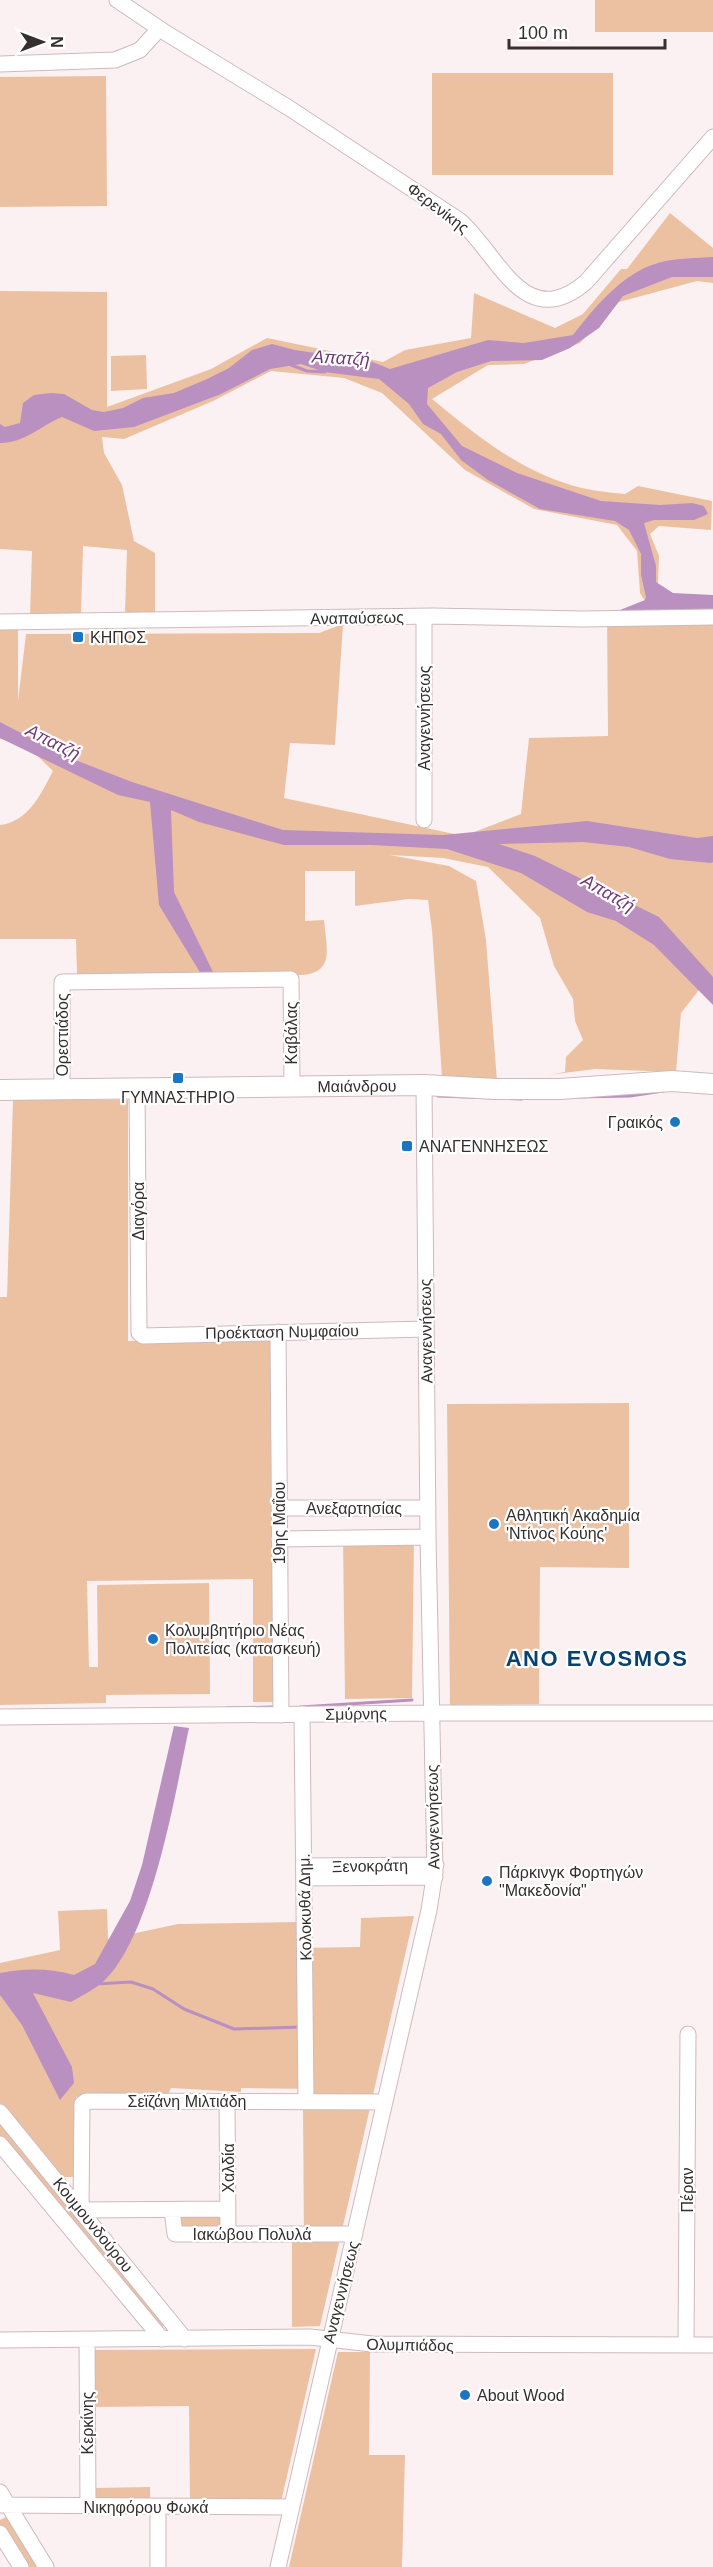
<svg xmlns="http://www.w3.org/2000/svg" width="713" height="2567" font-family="Arial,sans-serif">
<rect width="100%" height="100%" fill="#fcf1f2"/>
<path fill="#ecc1a2" d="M595,0H713V32H595Z
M432,73H613V175H432Z
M106,76L107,206L0,207V77Z
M670,213L713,248V283L697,281L619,302L580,343L524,364L488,365L432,399C472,432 515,467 565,483C584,490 605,492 625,494L638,486L712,501L711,530L659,526L650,534L659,556L658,584L663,595L648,606L640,593L637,551L617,525L534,509L465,470L382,393L344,378L271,371L213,401L124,439L102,437L104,453L122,485L134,541L155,553V612L125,613L127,550L83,546L81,615L30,617L32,551L0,549V291L107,292V407L211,369L267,338L383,362L405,350L471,338L474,293L555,328L583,314L621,269H627Z
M146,355L147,389L111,391V356Z
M607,611L713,613V977L655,945L699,990L681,1013L676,1072L595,1069L548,1075L565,1072L566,1057L583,1040L575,1021L573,999L554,966L540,918L488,867L443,858L390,855L449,866L476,881L486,940L497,1081L442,1077L432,930L428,900L409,899L355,906V871H305V921L324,920C326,947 336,973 301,975H77L76,939H0V825C28,822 41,794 53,771L25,744L0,739V627H18V701L26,634L319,633L343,624L335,745L290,743L284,798L464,836L521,814L529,738L608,736Z
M13,1100H128V1341L275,1339L277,1697L272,1702H253V1579L87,1581L89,1667H98L97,1585L209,1583L210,1694L106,1695V1703L0,1705V1297H7Z
M629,1403V1568L540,1567L539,1704L450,1705L447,1404Z
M343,1537H414L412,1698L345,1699Z
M107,1909L108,1939L178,1924L297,1922L298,1948L360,1947L361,1918L414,1916L320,2326L292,2327V2239H304L303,2109L314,2108V2089L241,2088V2092L171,2088L168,2095L76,2097V2177H61L0,2105V1963L60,1950L58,1911Z
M0,2124L167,2324L159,2329L0,2138Z
M176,2217H223V2230H176Z
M316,2349L281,2502H190L189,2406L93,2407L94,2350Z
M338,2352H370L369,2455H405L402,2567H289Z
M150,2487V2504L93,2503L94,2488Z
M10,2515L42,2567H26L0,2525V2520Z"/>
<path fill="#b990c0" d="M713,257V277H672L623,296L599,328L570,348L542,360L491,361L457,372L428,388L427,404L462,446L517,473L601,501L660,505L692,503L704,506L708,514L694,520H654L644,523L656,566V582L673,593L713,595V610H620L645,600L646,597L641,575V554L629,530L615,521L540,509L488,480L461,460L441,434L423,424L409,404L379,379L324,372L301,364L270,369L221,394L134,427L94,431L62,417C40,426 25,443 0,443V424L5,427L20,423L23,403L34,395L51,393L64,394L92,410L104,412L123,408L143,398L174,393L207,379L229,368L252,350L272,344L295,350L370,361L390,369L488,340L524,343L573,335C596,305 627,268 666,261C682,258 698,258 713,257Z
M0,722L65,756L132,782L283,830L443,835L587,821L697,838L713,836V862L711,863L670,859L629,847L583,842L499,844L535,856L659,917L713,977V1005L654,945L616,921L587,912L521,873L447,849L371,845H284L199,822L171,810L174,892L214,974H201L159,905L150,802L118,795L0,738Z
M174,1726L189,1728C175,1794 152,1938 102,1983C93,1990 81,1996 71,2002L33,1993L72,2067L74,2083L60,2100L22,2025L0,1995V1973C25,1968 49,1968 74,1975L95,1964L130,1901L142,1865Z"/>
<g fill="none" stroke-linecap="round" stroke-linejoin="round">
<path stroke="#b990c0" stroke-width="3" d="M291,365L307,371L325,372
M438,1096L522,1099
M577,1097L630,1096L663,1091
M300,1707L412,1700
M226,1708L273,1707
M96,1984L131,1982L153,1989L184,2009L234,2029L301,2027"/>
<defs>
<path id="minor" d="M117,0L166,33L289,108L459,220C498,253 524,335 586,282L713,137
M0,64L115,60L140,50L159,29
M424,617V820
M0,622L433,616L583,619L713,617
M137,1088L139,1333L143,1336L426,1329
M62,1089V982L291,979L292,1087
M278,1332L281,1715
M279,1508H428
M279,1539L428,1537
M302,1714L306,2100
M0,1717L431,1713H713
M304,1866L436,1865
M305,1878L435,1877
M227,2101L228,2234
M0,2112L185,2339
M0,2144L162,2339
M228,2209L81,2210L82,2104L86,2101L385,2102
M172,2210L175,2234H355
M87,2339L88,2506
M0,2340L310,2337L372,2344L713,2345
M686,2345L688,2034
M0,2492L46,2567
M0,2505L292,2507
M158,2507V2567
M0,2533L21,2567
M278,2567L429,1910L435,1872L428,1537L424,1085"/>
<g id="major">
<path id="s1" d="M0,1090L424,1085L496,1089H560L672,1081L713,1084"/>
</g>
</defs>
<use href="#minor" stroke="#cdbabc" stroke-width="17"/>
<use href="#major" stroke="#cdbabc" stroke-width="22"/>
<use href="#minor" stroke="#fff" stroke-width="15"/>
<use href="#major" stroke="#fff" stroke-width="20"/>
</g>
<g fill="#1c75c2" stroke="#fff" stroke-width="2">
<rect x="72" y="631" width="12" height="12" rx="3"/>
<rect x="172" y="1072" width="12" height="12" rx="3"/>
<circle cx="675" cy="1122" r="6"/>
<rect x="401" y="1140" width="12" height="12" rx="3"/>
<circle cx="494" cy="1524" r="6"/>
<circle cx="153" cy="1639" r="6"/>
<circle cx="487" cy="1881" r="6"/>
<circle cx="465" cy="2395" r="6"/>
</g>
<g text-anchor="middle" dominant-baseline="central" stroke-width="4.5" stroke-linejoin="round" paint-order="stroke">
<g font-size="16" fill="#362f30" stroke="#fff">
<text transform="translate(438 208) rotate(37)">Φερενίκης</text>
<text transform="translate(357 618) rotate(-1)">Αναπαύσεως</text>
<text transform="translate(424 718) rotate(-90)">Αναγεννήσεως</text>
<text transform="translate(291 1033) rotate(-90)">Καβάλας</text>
<text transform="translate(62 1035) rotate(-90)">Ορεστιάδος</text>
<text stroke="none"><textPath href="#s1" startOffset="357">Μαιάνδρου</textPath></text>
<text transform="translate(138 1211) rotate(-90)">Διαγόρα</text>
<text transform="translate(426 1331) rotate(-91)">Αναγεννήσεως</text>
<text transform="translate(282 1332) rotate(-1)">Προέκταση Νυμφαίου</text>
<text x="354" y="1508">Ανεξαρτησίας</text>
<text transform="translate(279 1523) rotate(-90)">19ης Μαΐου</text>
<text transform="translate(356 1714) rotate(-1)">Σμύρνης</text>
<text transform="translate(433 1817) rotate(-91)">Αναγεννήσεως</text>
<text transform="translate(370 1866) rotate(-1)">Ξενοκράτη</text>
<text transform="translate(305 1907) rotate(-91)">Κολοκυθά Δημ.</text>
<text x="187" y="2101">Σεϊζάνη Μιλτιάδη</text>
<text transform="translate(228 2168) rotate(-90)">Χαλδία</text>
<text transform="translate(687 2190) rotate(-90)">Πέραν</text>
<text transform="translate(93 2225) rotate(51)">Κουμουνδούρου</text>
<text x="252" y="2234">Ιακώβου Πολυλά</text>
<text transform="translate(341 2292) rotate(-76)">Αναγεννήσεως</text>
<text transform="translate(410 2345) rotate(1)">Ολυμπιάδος</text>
<text transform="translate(87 2423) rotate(-90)">Κερκίνης</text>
<text x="146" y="2507">Νικηφόρου Φωκά</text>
</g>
<g font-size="16" fill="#362f30" stroke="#fff" text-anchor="start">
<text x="90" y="637">ΚΗΠΟΣ</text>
<text x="178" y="1097" text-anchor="middle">ΓΥΜΝΑΣΤΗΡΙΟ</text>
<text x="663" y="1122" text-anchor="end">Γραικός</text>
<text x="419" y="1146">ΑΝΑΓΕΝΝΗΣΕΩΣ</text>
<text x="506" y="1515">Αθλητική Ακαδημία<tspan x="506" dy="18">'Ντίνος Κούης'</tspan></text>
<text x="165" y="1630">Κολυμβητήριο Νέας<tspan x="165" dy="18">Πολιτείας (κατασκευή)</tspan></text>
<text x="499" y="1872">Πάρκινγκ Φορτηγών<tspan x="499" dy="18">"Μακεδονία"</tspan></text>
<text x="477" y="2395">About Wood</text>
</g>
<g font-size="18" font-style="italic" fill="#703c79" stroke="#fff">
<text transform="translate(341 358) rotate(3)">Απατζή</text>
<text transform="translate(53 742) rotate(27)">Απατζή</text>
<text transform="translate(608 893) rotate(30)">Απατζή</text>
</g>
<g font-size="22" font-weight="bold" letter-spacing="1.5" fill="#074272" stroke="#fff">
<text x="597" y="1658">ANO EVOSMOS</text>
</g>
</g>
<g transform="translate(42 42) rotate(90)" stroke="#ffffff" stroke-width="4.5" paint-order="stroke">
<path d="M0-4.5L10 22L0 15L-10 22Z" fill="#362f30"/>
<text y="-9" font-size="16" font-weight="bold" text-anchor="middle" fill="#362f30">N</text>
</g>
<path d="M509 39v9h156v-9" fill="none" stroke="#362f30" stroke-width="3"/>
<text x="518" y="39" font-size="18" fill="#362f30" stroke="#ffffff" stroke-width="4.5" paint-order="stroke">100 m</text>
</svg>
